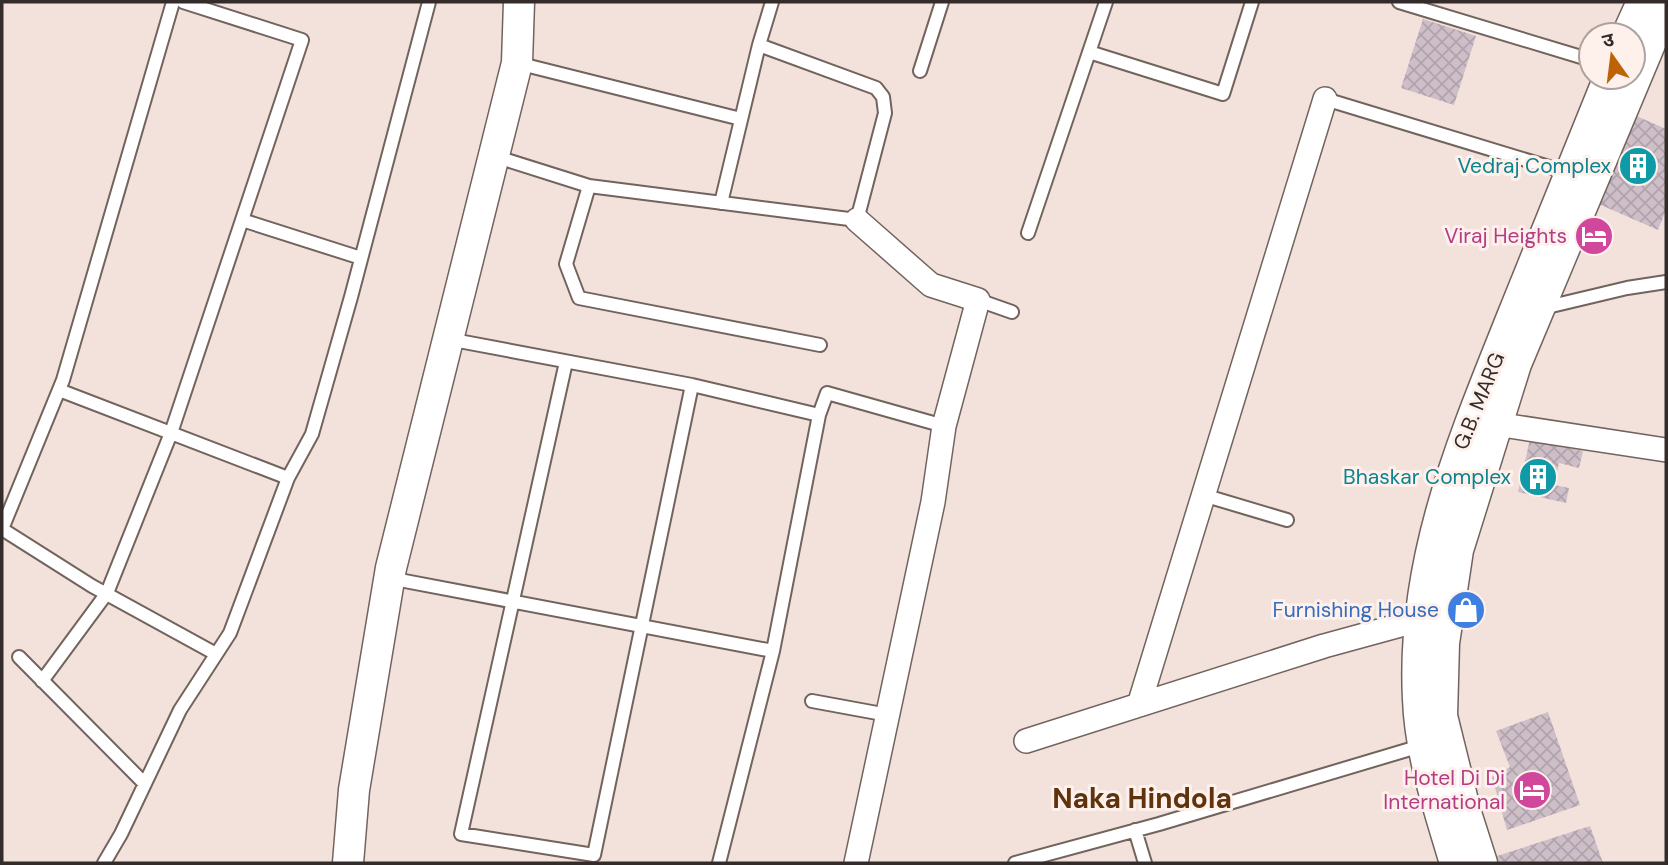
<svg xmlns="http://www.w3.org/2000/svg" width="1668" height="865" font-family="'DM Sans','Noto Sans Devanagari',sans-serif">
<defs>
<pattern id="building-cross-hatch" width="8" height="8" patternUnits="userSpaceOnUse" patternTransform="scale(1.75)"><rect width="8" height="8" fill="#cdbec8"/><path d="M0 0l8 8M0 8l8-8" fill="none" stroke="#b0a3ac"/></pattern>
</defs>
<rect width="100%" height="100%" fill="#f3e2db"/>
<path fill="url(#building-cross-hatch)" d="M1423,19L1476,36L1454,105L1401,88Z
M1632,114L1666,129V210L1658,230L1594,202Z
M1530,439L1583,451L1579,468L1559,463L1554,485L1569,488L1566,503L1518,492Z
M1548,712L1580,805L1507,830L1492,777L1510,767L1496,731Z
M1590,826L1603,863H1499L1497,856Z"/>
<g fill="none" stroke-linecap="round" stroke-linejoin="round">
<defs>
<path id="service" d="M173,2L63,380L2,529L92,586L216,654
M1399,2L1591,60
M1089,52L1223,94L1252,2
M517,63L741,119
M920,71L942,2
M1325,99L1572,174
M494,156L589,186L857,220L885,113L883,97L876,88L759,45
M589,186L566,264L579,298L820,345
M721,203L759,45L772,2
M242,220L361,258
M1028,233L1106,2
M978,300L1012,312
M1543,308L1627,288L1666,282
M448,339L692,385L819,415
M566,362L461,834L594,855L692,385
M59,390L288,478
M1203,495L1287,520
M389,578L773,651
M19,657L145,784
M42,681L107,593L171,433L302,40L183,2
M812,701L888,715
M1135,830L1145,863
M104,863L121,834L180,710L230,633L288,478L312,434L351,297L429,2
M719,863L773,651L819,415L827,393L944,426
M1015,863L1159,824L1424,745"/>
<path id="minor" d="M1483,422L1666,450
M1139,705L1325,99
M1026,741L1324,646L1419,620L1435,622
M856,863L933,502L944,426L978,300L931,285L857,220"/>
<path id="tertiary" d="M1627,35L1642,2
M348,863L354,790L391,568L517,63L519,2
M1455,863C1439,809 1420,755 1418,699C1411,561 1462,442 1512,317C1544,237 1577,157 1609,77
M1482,863L1466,813L1442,716L1444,643L1458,550L1516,364L1666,6"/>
</defs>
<use href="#service" stroke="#72635d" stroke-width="16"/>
<use href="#minor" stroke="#72635d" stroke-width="26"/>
<use href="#tertiary" stroke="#72635d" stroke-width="33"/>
<use href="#service" stroke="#fff" stroke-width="12"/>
<use href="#minor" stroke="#fff" stroke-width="23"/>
<use href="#tertiary" stroke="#fff" stroke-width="30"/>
</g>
<defs>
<symbol id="building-disc" viewBox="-11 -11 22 22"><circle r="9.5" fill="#0f9aa8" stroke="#fef0ea"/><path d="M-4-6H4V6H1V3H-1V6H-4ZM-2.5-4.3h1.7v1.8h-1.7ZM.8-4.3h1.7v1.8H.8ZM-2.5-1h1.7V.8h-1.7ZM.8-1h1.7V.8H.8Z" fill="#fff"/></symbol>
<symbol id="hotel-disc" viewBox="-11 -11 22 22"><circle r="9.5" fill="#d1479c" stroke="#fef0ea"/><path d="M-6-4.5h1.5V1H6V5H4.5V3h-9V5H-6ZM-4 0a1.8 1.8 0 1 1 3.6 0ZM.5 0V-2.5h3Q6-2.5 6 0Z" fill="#fff"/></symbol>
<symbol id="shop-disc" viewBox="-11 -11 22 22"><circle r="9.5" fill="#3f7fe0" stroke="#fef0ea"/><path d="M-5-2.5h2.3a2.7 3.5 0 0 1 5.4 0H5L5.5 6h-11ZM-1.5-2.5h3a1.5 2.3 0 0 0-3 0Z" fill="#fff"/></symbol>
</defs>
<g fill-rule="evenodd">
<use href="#building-disc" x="1616" y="144" width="44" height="44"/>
<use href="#hotel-disc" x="1572" y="214" width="44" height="44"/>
<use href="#building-disc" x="1516" y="455" width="44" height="44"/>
<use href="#shop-disc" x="1444" y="588" width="44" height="44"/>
<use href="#hotel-disc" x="1510" y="768" width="44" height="44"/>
</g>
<g text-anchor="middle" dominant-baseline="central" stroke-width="6" stroke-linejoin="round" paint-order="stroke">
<g font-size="21" fill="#0d838f" stroke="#fef0ea" text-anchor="end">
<text x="1611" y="166">Vedraj Complex</text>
<text x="1511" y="477">Bhaskar Complex</text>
</g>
<g font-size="21" fill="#b23c85" stroke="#fef0ea" text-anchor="end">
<text x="1567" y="236">Viraj Heights</text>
<text x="1505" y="778">Hotel Di Di<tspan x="1505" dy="24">International</tspan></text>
</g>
<g font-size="21" fill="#332c2a" stroke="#fef0ea">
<text transform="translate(1479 401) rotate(-68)">G.B. MARG</text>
</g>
<g font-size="21" fill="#366cbe" stroke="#fef0ea" text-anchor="end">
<text x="1439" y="610">Furnishing House</text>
</g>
<g font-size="28" font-weight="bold" fill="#5f330e" stroke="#fef0ea">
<text x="1142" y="798">Naka Hindola</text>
</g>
</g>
<rect width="1668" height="865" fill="none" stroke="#332c2a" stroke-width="7"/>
<g transform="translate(1612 56) rotate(346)"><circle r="33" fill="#fef0ea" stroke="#ada29d" stroke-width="2"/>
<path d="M0-5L12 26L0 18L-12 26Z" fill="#bd6306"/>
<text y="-10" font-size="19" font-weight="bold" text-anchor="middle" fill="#332c2a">उ</text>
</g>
</svg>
